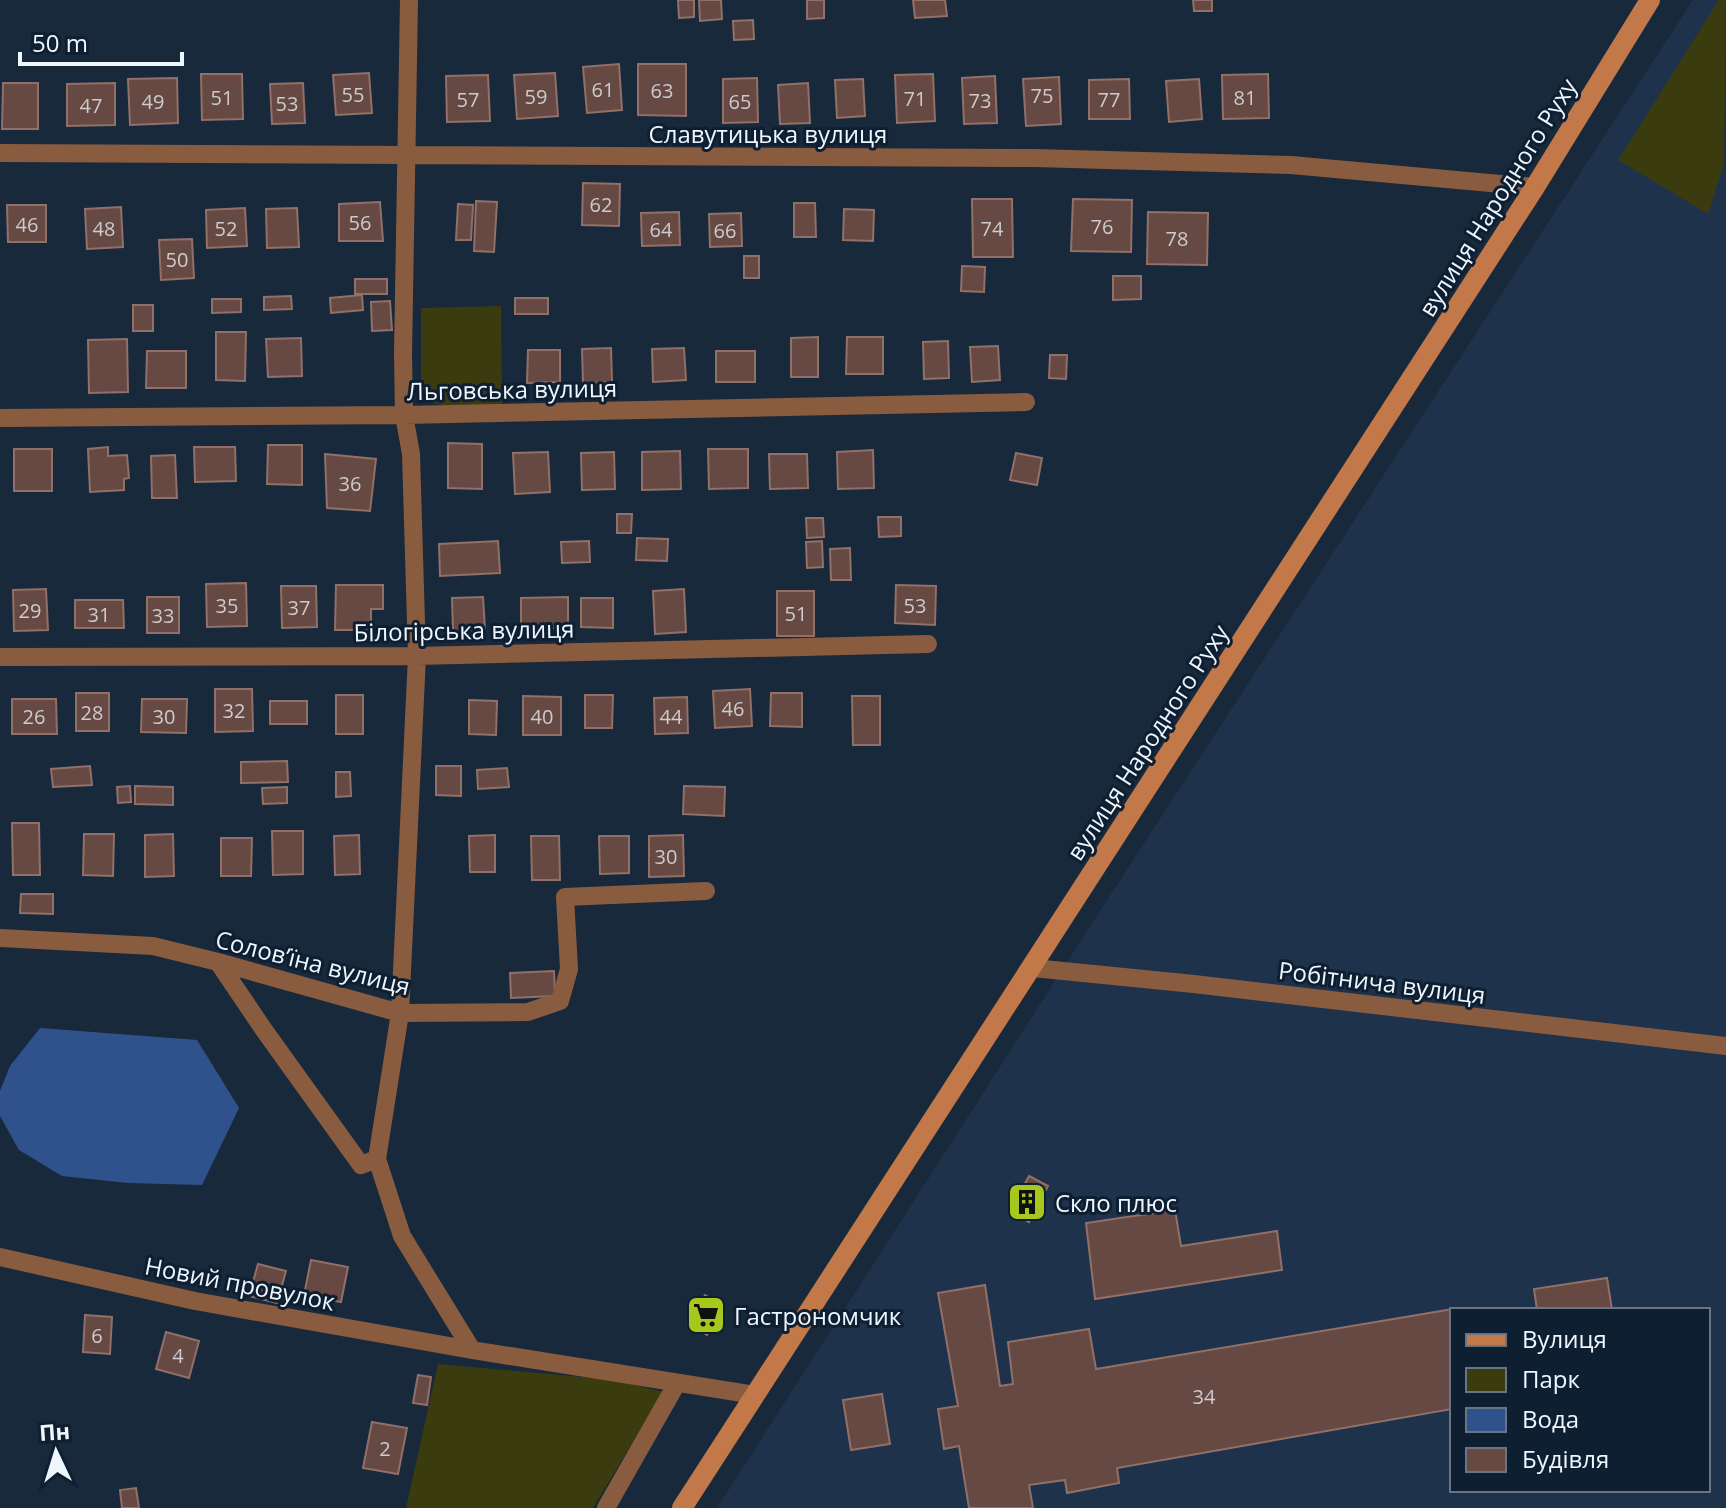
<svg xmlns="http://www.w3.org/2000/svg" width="1726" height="1508" font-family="'Open Sans',sans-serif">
<rect width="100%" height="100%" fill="#19293c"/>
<path fill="#1e324b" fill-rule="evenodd" d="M1693,0H1726V1508H717L1098,914ZM1452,1310H1708V1490H1452Z"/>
<path fill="#3a3c10" d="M1719,0H1726L1724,163L1708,214L1618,160Z
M501,306L502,407L463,408L431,403L421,384V308Z
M438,1364L615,1380L663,1392L593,1508H406Z"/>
<path fill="#2f528c" d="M40,1028L197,1040L239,1108L202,1185L128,1183L62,1176L19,1150L0,1116V1091L10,1066Z"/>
<path fill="#664942" stroke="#907068" stroke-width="2" d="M678,0H694V17L679,18Z
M699,0H721L722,19L700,21Z
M807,0H824V18L807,19Z
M913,0H945L947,16L915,18Z
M1193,0H1212V11H1194Z
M753,20L754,39L734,40L733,21Z
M619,64L622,110L587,113L583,67Z
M638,64H686V116L638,115Z
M369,73L372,113L336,115L333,75Z
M555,73L558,116L517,119L514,75Z
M201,74H242L243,119L202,120Z
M933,74L935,121L897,123L895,75Z
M1268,74L1269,118L1223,119L1222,75Z
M488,75L490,121L447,122L446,76Z
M995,76L997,123L964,124L962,78Z
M1059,77L1061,124L1026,126L1023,79Z
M177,78L178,123L130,125L128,79Z
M757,78L758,122L723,123V79Z
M863,79L865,116L837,118L835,80Z
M1129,79L1130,119H1089V80Z
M1199,79L1202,119L1169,122L1166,81Z
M3,83H38V129H2Z
M115,83V125L67,126V84Z
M303,83L305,123L272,124L270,84Z
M808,83L810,123L780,124L778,85Z
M583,183L620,184L619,226L582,225Z
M972,199H1012L1013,257H973Z
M1073,199L1132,200L1131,252L1071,251Z
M476,201L497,202L494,252L474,251Z
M380,202L383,241H339V204Z
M794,203H815L816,237H794Z
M458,204L473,205L471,240H456Z
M7,205H46V242H8Z
M121,207L123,247L87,249L85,209Z
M245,208L247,246L207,248L206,210Z
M297,208L299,247L267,248L266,209Z
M844,209L874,210L873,241L843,240Z
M679,212L680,245L642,246L641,213Z
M1148,212L1208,213L1207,265L1147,264Z
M741,213L742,246L710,247L709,214Z
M192,239L194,278L161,280L159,240Z
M744,256H759V278H744Z
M962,266L985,267L984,292L961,291Z
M1113,276H1141V299L1113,300Z
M355,279H387V294H355Z
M362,295L363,310L331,313L330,298Z
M291,296L292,309L264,310V297Z
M515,298H548V314H515Z
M212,299H241V312L212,313Z
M390,301L392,330L372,331L371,302Z
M133,305H153V331H133Z
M216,332H246L245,381L216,380Z
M818,337V377H791V338Z
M847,337H883V374H846Z
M301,338L302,376L268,377L266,339Z
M127,339L128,392L89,393L88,340Z
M948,341L949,378L924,379L923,342Z
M998,346L1000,380L972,382L970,347Z
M611,348L612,382L583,383L582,349Z
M684,348L686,380L653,382L652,349Z
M528,350H560V382L527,383Z
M147,351H186V388H146Z
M716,351H755V382H716Z
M1050,355H1067L1066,379L1049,378Z
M448,443L482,444V489L448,488Z
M268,445H302V485L267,484Z
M108,447V456L127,455L129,478L124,479V490L90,492L88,449Z
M194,447H235L236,481L195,482Z
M14,449H52V491H14Z
M708,449H748V488L709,489Z
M873,450L874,488L838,489L837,452Z
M680,451L681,489L642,490V452Z
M548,452L550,492L515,494L513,453Z
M614,452L615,489L582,490L581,453Z
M1016,453L1042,458L1037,485L1010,480Z
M325,454L376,459L370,511L327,508Z
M769,454H807L808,488L770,489Z
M175,455L177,498H152L151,456Z
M617,514H632L631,533H617Z
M878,517H901V536L879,537Z
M806,518H823L824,537L807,538Z
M637,538L668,539L667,561L636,560Z
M498,541L500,573L440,576L439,544Z
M589,541L590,562L562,563L561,542Z
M822,541L823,567L807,568L806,542Z
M850,548L851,580H831L830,549Z
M246,583L247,626L207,627L206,584Z
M336,585H383V609H371V630H335Z
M896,585L936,586L935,625L895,623Z
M281,586H316L317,627L282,628Z
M46,589L48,630L14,631L13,590Z
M684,589L686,632L655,634L653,591Z
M777,591H814V636H777Z
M147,597H179V633H147Z
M483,597L485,630L453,631L452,598Z
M568,597V628L521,629V598Z
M581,598H613V628L581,627Z
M75,600H123L124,628H75Z
M215,689H252L253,731L215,732Z
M750,689L752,726L715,728L713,691Z
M76,693H109V731H76Z
M771,693H802V727L770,726Z
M336,695H363V734H336Z
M585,695H613L612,728H585Z
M523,696L561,697V735H523Z
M852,696H880V745H853Z
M687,697L688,733L655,734L654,698Z
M12,699H56L57,734H12Z
M142,699H187L186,733L141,732Z
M469,700L497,701L496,735L469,734Z
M270,701H307V724H270Z
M287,761L288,782L241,783V762Z
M90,766L92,785L53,787L51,769Z
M436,766H461V796L436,795Z
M507,768L509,787L478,789L477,770Z
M336,772H350L351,796L336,797Z
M130,786L131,802L118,803L117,787Z
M135,786L173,787V805L135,804Z
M684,786L725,787L724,816L683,814Z
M287,787V803L263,804L262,788Z
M12,823H39L40,875H13Z
M272,831H303V874L273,875Z
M84,834H114L113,876L83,875Z
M173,834L174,876L145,877V835Z
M359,835L360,874L335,875L334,836Z
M495,835V872H470L469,836Z
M683,835L684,876L649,877V836Z
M531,836H559L560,880H532Z
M599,836H629V873L600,874Z
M221,838H252L251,876H221Z
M21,894H53V914L20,913Z
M554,971L555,996L511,998L510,973Z
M1029,1176L1048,1186L1029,1222L1010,1211Z
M1175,1210L1181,1246L1277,1231L1282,1270L1095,1299L1086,1223Z
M311,1260L348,1267L341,1302L304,1295Z
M258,1264L286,1271L277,1303L249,1296Z
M1607,1278L1612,1310H1537L1534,1289Z
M985,1285L1000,1386L1013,1384L1008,1342L1089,1329L1096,1369L1453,1309L1452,1409L1117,1468L1119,1483L1067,1493L1065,1480L1029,1485L1033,1508H969L959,1446L944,1449L938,1409L958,1406L938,1293Z
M705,1295L724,1306L707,1335L688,1324Z
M85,1315L112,1317L110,1354L83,1352Z
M166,1332L199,1341L189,1378L156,1369Z
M418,1375L431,1377L427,1405L413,1403Z
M882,1394L890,1444L851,1450L843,1400Z
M372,1422L407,1428L398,1474L363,1468Z
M136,1488L139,1508H122L120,1490Z"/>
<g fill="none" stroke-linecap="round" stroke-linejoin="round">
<path stroke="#8a5c3f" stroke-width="18" d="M409,0L403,354L404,415L411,454L417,656L400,1013L377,1159L402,1236L472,1350
M0,153L1034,158L1291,165L1535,187
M0,418L404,415L1026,402
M0,657L417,656L928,644
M0,938L153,946L218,962L400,1013L528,1012L560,1001L569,969L565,897L706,891
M218,962L264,1030L361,1165L377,1159
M1033,968L1194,984L1726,1046
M0,1257L195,1301L472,1350L755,1395
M606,1508L677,1383"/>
<path stroke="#c27848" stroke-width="20" d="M682,1508L1535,187L1650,0"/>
</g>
<defs>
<symbol id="building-square" viewBox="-11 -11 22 22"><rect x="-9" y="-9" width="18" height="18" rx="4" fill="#a8c71c" stroke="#0f1f32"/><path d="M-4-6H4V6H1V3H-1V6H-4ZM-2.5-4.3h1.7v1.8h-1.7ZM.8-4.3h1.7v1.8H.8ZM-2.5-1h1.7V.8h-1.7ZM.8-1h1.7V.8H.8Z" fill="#111"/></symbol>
<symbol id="supermarket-square" viewBox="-11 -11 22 22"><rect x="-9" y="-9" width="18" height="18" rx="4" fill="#a8c71c" stroke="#0f1f32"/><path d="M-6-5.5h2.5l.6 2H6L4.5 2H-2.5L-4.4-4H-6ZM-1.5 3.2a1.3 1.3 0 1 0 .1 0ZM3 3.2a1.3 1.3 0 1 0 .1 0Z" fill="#111"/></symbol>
</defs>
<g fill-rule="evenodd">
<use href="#building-square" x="1005" y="1180" width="44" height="44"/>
<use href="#supermarket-square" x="684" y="1293" width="44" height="44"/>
</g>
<g text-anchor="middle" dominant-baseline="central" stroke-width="6" stroke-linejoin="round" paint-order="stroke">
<g font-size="20" fill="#cdcbcf">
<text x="603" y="89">61</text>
<text x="662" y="90">63</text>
<text x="353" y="94">55</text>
<text x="1042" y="95">75</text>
<text x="536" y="96">59</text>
<text x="222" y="97">51</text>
<text x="1245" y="97">81</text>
<text x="915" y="98">71</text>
<text x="468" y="99">57</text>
<text x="1109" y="99">77</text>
<text x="980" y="100">73</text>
<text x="153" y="101">49</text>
<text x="740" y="101">65</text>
<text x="287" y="103">53</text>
<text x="91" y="105">47</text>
<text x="601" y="204">62</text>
<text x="360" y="222">56</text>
<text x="27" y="224">46</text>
<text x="1102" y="226">76</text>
<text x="104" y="228">48</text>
<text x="226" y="228">52</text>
<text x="992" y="228">74</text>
<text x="661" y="229">64</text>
<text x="725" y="230">66</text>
<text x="1177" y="238">78</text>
<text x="177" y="259">50</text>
<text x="350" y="483">36</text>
<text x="227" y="605">35</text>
<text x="915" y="605">53</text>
<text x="299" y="607">37</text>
<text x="30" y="610">29</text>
<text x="796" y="613">51</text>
<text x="99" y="614">31</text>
<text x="163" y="615">33</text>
<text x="733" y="708">46</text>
<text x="234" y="710">32</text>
<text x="92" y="712">28</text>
<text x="34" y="716">26</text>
<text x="164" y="716">30</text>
<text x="542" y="716">40</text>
<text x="671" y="716">44</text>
<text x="666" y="856">30</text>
<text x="97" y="1335">6</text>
<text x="178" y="1355">4</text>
<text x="1204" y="1396">34</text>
<text x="385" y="1448">2</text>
</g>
<g font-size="24" fill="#eff6fe" stroke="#0f1f32">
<text x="768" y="133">Славутицька вулиця</text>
<text transform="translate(1497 197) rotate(-58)">вулиця Народного Руху</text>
<text transform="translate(512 389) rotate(-1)">Льговська вулиця</text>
<text transform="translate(464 630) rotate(-1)">Білогірська вулиця</text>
<text transform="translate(1147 742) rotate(-57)">вулиця Народного Руху</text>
<text transform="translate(313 962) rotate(14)">Соловʼїна вулиця</text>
<text transform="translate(1382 982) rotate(7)">Робітнича вулиця</text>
<text transform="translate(240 1283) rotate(11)">Новий провулок</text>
</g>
<g font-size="24" fill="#eff6fe" stroke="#0f1f32" text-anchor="start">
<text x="1055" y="1202">Скло плюс</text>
<text x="734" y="1315">Гастрономчик</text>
</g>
</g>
<rect x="1450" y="1308" width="260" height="184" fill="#0f1f32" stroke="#697584" stroke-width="2"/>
<rect x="1466" y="1334" width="40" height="12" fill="#c27848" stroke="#697584" stroke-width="2"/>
<text x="1522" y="1348" font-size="24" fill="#eff6fe">Вулиця</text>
<rect x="1466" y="1368" width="40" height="24" fill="#3a3c10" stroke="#697584" stroke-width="2"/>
<text x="1522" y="1388" font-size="24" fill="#eff6fe">Парк</text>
<rect x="1466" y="1408" width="40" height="24" fill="#2f528c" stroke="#697584" stroke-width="2"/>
<text x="1522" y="1428" font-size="24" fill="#eff6fe">Вода</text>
<rect x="1466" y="1448" width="40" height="24" fill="#664942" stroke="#697584" stroke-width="2"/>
<text x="1522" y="1468" font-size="24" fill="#eff6fe">Будівля</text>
<g transform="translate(56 1452) rotate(356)" stroke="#0f1f32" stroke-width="6" paint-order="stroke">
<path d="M0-6L14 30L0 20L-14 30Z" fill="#eff6fe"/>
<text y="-12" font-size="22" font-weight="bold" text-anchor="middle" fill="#eff6fe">Пн</text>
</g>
<path d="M20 52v12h162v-12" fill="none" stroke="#eff6fe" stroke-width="4"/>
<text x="32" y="52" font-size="24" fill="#eff6fe" stroke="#0f1f32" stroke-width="6" paint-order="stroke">50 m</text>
</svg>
